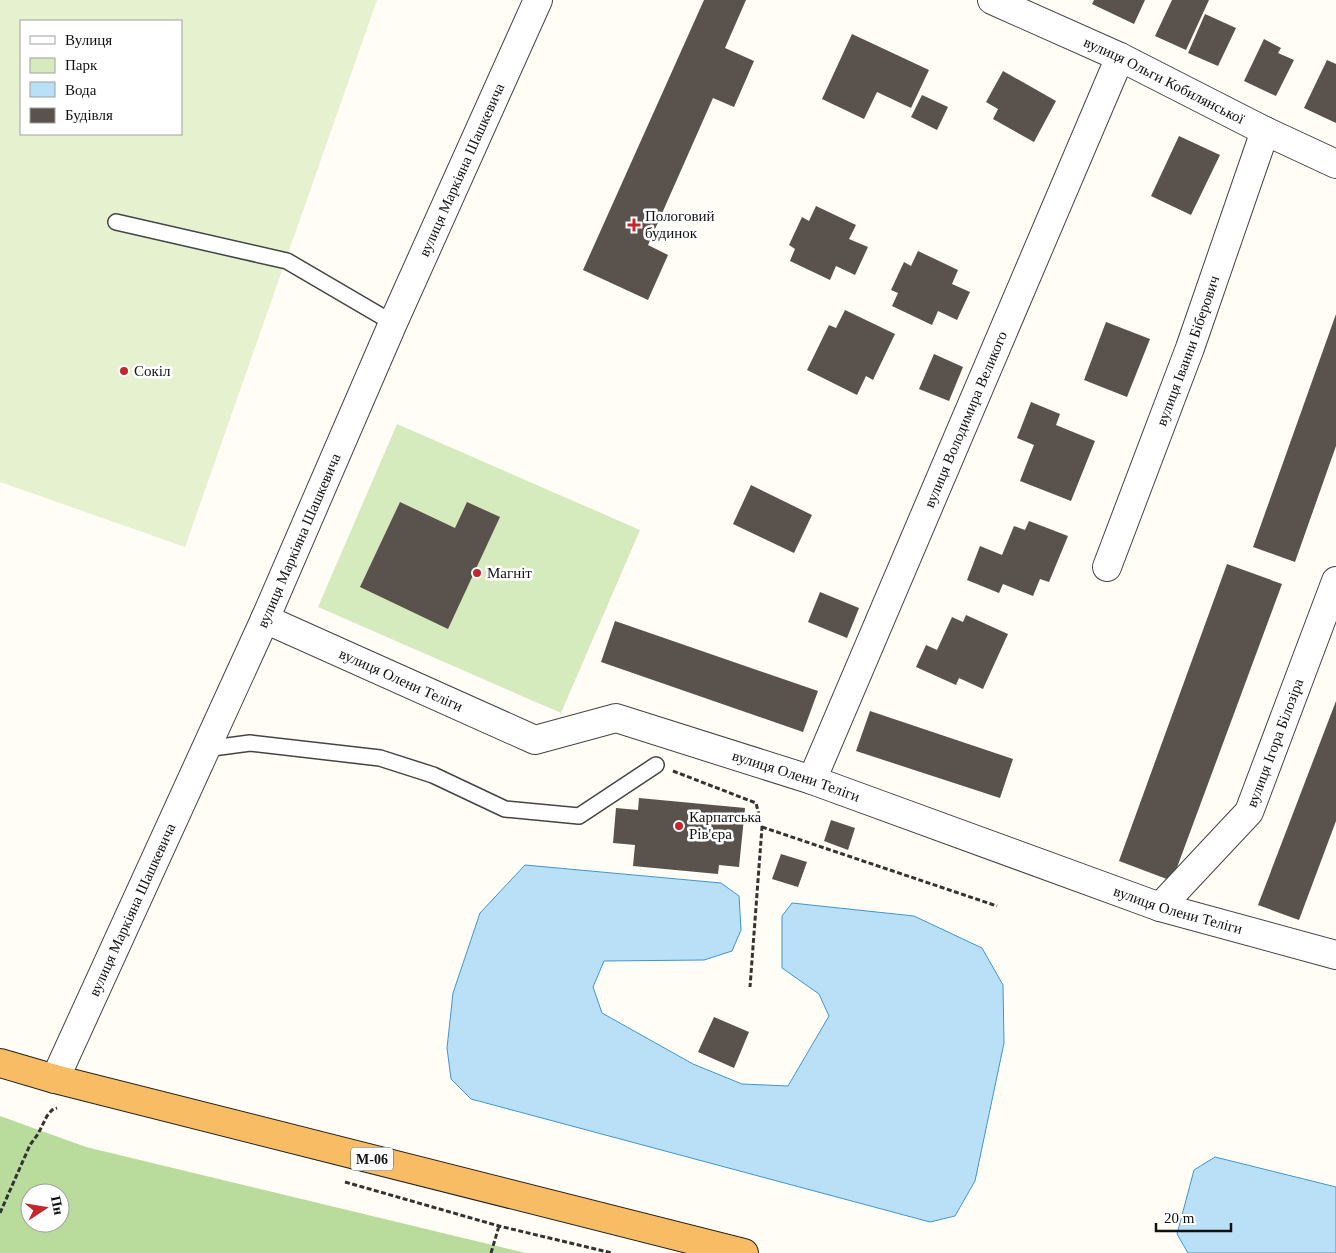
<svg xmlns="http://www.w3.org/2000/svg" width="1336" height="1253" font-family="'Times New Roman',serif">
<rect width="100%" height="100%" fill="#fffdf5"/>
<path fill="#d5ebbd" d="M397,424L640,530L561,713L318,607Z"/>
<path fill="#b9dc9c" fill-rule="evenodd" d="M0,1116L86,1147L526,1253H0ZM30,1193H60V1223H30Z"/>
<path fill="#e6f2cf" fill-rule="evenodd" d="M0,0H377L185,547L0,482ZM21,21H181V134H21Z"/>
<path fill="#b9e0f7" stroke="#3f96cf" d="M525,865L721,883L739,896L741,930L732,951L704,960L604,961L593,987L602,1013L693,1064L742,1084L788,1086L829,1016L819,994L782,968V916L792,903L914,916L982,948L1003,985L1004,1043L975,1181L955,1216L930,1222L471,1099L451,1079L447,1048L453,993L480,913Z
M1215,1157L1336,1187V1253H1188L1177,1234L1194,1170Z"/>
<path fill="#5a524d" d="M704,0H746L725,48L754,61L734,107L713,98L648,245L668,255L648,300L583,270Z
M1094,0H1145L1134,24L1092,4Z
M1172,0H1209L1186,50L1155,36Z
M1205,14L1236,28L1218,66L1188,53Z
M852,34L929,70L911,108L877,92L864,119L822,99Z
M1264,39L1281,48L1278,53L1294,60L1276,96L1244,81Z
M1327,60L1336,64V123L1304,108Z
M1003,71L1056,101L1034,142L993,119L998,109L986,102Z
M922,95L948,107L937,130L911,117Z
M1179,136L1220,155L1191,215L1151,196Z
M816,206L856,225L849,239L868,247L855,275L836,266L830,280L790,261L795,249L789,245L802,217L809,221Z
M918,251L958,270L952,284L970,292L957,320L938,311L932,325L892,306L898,293L891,290L904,262L911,266Z
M845,310L895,334L873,380L866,376L857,395L807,370L829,325L836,328Z
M1336,314V446L1295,562L1253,547Z
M1106,322L1150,339L1127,397L1084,380Z
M934,354L963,367L949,401L919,389Z
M1031,402L1060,414L1056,425L1095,441L1071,501L1020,481L1034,445L1017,438Z
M751,485L812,515L794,553L733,524Z
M400,502L455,528L467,502L500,517L448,629L360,587Z
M1029,521L1068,536L1049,582L1040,579L1033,596L1003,584L999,593L967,580L980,546L1002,555L1014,526L1025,530Z
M1227,564L1282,584L1172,881L1119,861Z
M820,592L859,608L847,638L808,622Z
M966,615L1008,634L983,689L959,678L956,685L916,667L926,645L937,650L952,617L963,622Z
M615,621L818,691L803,732L601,662Z
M1336,701V821L1299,920L1258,905Z
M870,711L1013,759L1000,798L856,751Z
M639,798L745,808L739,867L719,865L718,874L633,866L635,845L613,843L616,808L638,810Z
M831,820L855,828L848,850L824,841Z
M781,854L807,862L798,887L772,879Z
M714,1017L749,1032L734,1068L698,1052Z"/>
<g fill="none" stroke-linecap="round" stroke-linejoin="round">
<defs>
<path id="service" d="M116,222L287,261L393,323
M205,749L250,743L380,758L433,775L505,809L579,816L656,765"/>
<g id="minor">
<path id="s1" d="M992,0L1120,57L1265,131L1336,164"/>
<path id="s2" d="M1107,567L1190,348L1265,131"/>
<path id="s3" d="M265,619L535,740L616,718L812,780L1160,907L1336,955"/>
<path id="s4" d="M812,780L1120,57"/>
<path id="s5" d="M1160,907L1249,812L1336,581"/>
<path id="s6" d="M55,1079L265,619L393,323L538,0"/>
</g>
<path id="trunk" d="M0,1063L55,1079L744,1253"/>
</defs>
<use href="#service" stroke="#444" stroke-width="18"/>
<use href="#minor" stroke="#444" stroke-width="30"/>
<use href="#trunk" stroke="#222" stroke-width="30"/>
<path stroke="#333" stroke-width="3" stroke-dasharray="5 2.5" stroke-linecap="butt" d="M673,771L756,803L762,827L750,987
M762,827L997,906
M345,1182L499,1226L612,1253
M0,1213L30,1145L38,1134L47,1116L52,1110L57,1108
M491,1253L499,1226"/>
<use href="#service" stroke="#fff" stroke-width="15"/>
<use href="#minor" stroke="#fff" stroke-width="28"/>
<use href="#trunk" stroke="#f7bc64" stroke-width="28"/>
</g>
<g fill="#c4262e" stroke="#fff" stroke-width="2">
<path d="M631.5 217.5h5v5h5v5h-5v5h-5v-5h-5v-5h5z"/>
<circle cx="124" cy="371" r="5"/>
<circle cx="477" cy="573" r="5"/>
<circle cx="679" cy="826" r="5"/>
</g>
<g text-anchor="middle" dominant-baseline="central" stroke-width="5" stroke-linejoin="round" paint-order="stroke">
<rect fill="#fff" stroke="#585858" stroke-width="1" x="351" y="1147.5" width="42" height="23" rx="4"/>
<g font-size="14" font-weight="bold" fill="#111">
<text x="372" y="1159">М-06</text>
</g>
<g font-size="15" fill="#111" stroke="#fff">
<text stroke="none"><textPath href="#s1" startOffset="190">вулиця Ольги Кобилянської</textPath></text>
<text stroke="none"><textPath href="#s6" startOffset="996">вулиця Маркіяна Шашкевича</textPath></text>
<text stroke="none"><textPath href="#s2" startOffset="231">вулиця Іванни Біберович</textPath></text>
<text stroke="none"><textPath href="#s4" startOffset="392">вулиця Володимира Великого</textPath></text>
<text stroke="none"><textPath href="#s6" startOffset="591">вулиця Маркіяна Шашкевича</textPath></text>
<text stroke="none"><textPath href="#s3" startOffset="149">вулиця Олени Теліги</textPath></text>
<text stroke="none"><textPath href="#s5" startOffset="204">вулиця Ігора Білозіра</textPath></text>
<text stroke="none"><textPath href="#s3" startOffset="569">вулиця Олени Теліги</textPath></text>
<text stroke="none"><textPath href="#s6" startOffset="186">вулиця Маркіяна Шашкевича</textPath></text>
<text stroke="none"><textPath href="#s3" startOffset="974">вулиця Олени Теліги</textPath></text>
</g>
<g font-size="15" fill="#111" stroke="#fff" text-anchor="start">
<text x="645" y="216">Пологовий<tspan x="645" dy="17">будинок</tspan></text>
<text x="134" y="371">Сокіл</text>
<text x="487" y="573">Магніт</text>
<text x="689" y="817">Карпатська<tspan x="689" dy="17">Рів'єра</tspan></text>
</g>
</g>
<rect x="20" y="20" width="162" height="115" fill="#ffffff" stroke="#a0a0a0"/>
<rect x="30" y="36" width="25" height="8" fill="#ffffff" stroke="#a0a0a0"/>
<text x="65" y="45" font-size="15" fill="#111111">Вулиця</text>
<rect x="30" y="58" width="25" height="15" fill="#d5ebbd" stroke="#a0a0a0"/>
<text x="65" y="70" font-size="15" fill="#111111">Парк</text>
<rect x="30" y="82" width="25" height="15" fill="#b9e0f7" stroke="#a0a0a0"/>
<text x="65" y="95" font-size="15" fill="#111111">Вода</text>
<rect x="30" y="108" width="25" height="15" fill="#5a524d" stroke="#a0a0a0"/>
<text x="65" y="120" font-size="15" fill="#111111">Будівля</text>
<g transform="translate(45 1208) rotate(78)"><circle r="24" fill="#ffffff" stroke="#a0a0a0"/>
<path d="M0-4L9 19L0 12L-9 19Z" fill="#c4262e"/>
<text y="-8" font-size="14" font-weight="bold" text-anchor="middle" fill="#111111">Пн</text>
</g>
<path d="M1156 1223v8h75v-8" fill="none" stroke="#111111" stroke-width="2.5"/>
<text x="1164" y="1223" font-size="15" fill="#111111" stroke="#ffffff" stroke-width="4" paint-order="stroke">20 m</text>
</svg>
